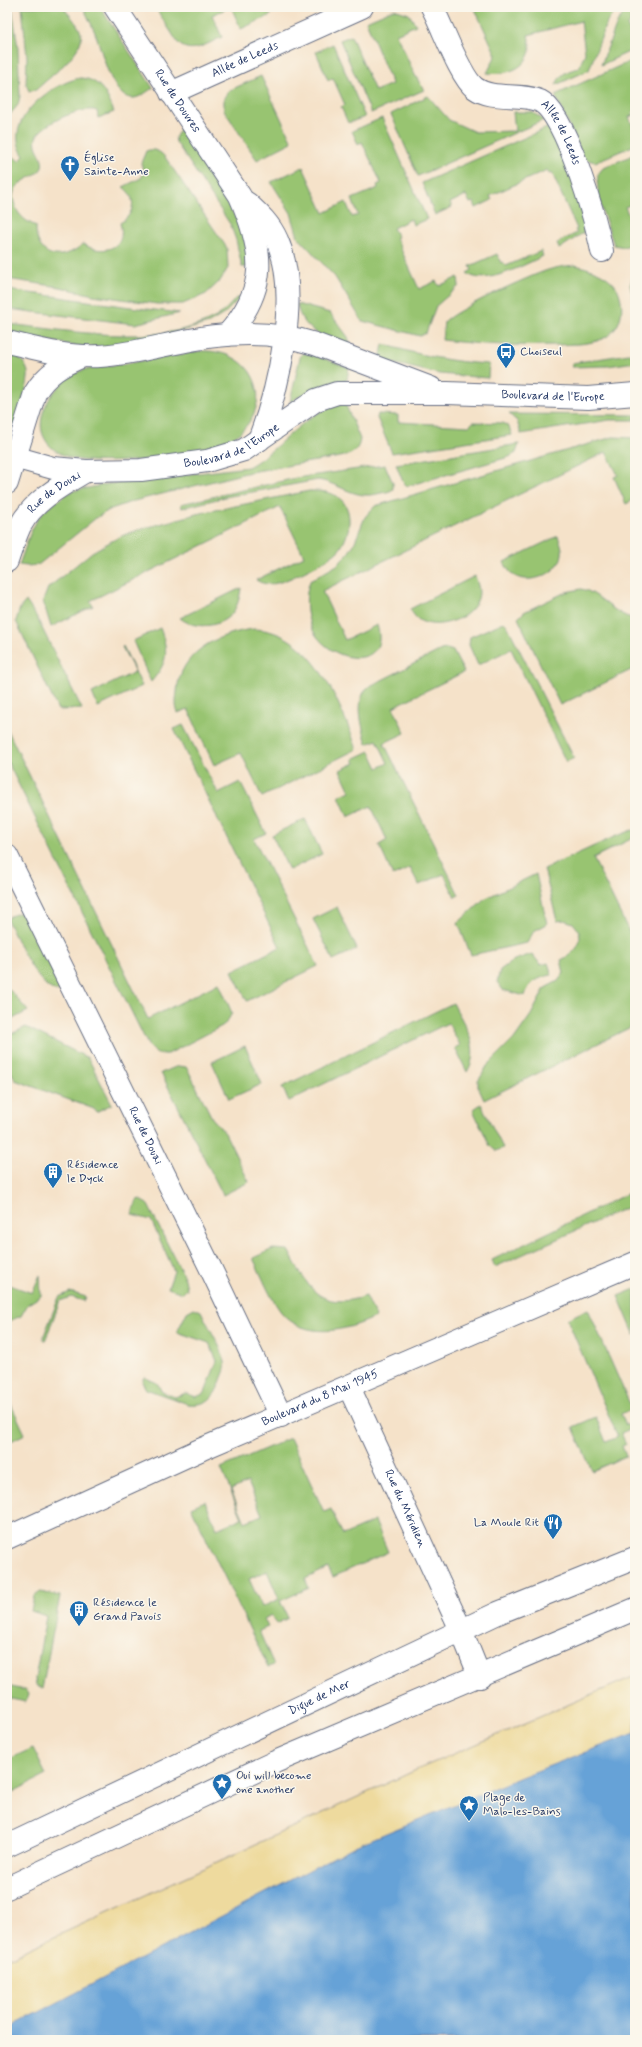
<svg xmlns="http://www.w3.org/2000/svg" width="642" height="2047" font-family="Mynerve,sans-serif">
<rect width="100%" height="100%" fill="#fbf7ec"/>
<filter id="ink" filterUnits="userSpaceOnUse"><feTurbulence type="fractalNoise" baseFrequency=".025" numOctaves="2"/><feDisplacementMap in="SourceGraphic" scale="8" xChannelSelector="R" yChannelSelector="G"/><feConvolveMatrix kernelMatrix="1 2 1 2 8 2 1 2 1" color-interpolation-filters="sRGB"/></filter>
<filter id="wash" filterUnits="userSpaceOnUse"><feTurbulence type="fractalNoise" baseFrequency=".012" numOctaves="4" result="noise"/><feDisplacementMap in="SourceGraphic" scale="16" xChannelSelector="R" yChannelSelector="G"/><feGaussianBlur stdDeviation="0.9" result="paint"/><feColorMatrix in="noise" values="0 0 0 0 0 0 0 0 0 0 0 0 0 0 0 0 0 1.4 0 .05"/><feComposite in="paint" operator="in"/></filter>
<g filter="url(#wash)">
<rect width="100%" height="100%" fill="#f5e2c9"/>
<path fill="#98c471" stroke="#5a7a68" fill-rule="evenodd" d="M7,7H12L18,48L20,96L18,105L7,118V78L10,74L7,71Z
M22,7H63C69,15 78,23 81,33C86,51 48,78 36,90L29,91L26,84L27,57Z
M83,7H100L153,88C146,92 139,99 131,98C112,97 102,52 97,38C93,27 88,17 83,7Z
M155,7H230L212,15L222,37C208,43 191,56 178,43Z
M231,7H267L271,15L241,29Z
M474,7H618L607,22L589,70L556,85C560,74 568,70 579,68L585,53L581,21L528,35C529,40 531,46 530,51C525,70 505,75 487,73L496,55Z
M628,7H635V18L630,20L631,23L627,25L635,43V49L601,65L617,23Z
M394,9L409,14L416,25L396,34L415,75L424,90L371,113L340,40L351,36L375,91L392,84L366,21Z
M333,44L365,117L348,123L341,107L345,105L333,78L328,80L316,52Z
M635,59V111L632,112L634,115L629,117L635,131V145L595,162L584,159L555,95Z
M261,76L292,142L257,160L224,110V98L228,91Z
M80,78C101,79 107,95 114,112L98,118L97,111C84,105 40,124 36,138C33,149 45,156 42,167C39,179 3,180 16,208C20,217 27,222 36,226C35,257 61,264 83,244C102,256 128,249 120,223C134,215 138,198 123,187L141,178L144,173L141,163L146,151C153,148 160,151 165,157L227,248L228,268L220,281L206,294L183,304H157L93,295L60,287L7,279V157H14L19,161L24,156C0,122 50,84 80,78Z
M428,96L449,120L475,132L515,131L513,112H532L544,120L418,176L391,114Z
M382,118L427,219L413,225L411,219L393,228L398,237L396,238L419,289L436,281L439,286L458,277L459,286L436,306L426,333L420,336L362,321L335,277L298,237L291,213L271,182L303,167L324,213L346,202L352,217L358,215L352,199L378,188L377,185L381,183L362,142L358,144L352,131Z
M549,127L572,176L586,228L583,233L559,249L557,243L577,233L575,230L577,229L552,173L549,174L547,170L490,196L492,200L476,208L474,202L470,203L466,195L450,203L452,207L435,215L422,183Z
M180,129L243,229L250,267H242L236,240L230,224L176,142L175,138Z
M635,154V203L625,207L635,229V235L632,236L635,243L624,247L614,245C607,223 595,197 598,174L603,168Z
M541,251L543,256C526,264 483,288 467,273L472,270L470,266L497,254L501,263L503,262L506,266Z
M575,265C593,269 616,277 620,296C625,313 619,332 602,339C589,345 571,344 557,345C518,346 480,345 442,340L444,322C455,310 529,276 548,270C557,267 566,266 575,265Z
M635,271V307L630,285Z
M7,290C65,297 122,307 180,313L135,324L7,309Z
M236,298H240L224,314L209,323L175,333L102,347L76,346L7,333V324C70,330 157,349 216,317C224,312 230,305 236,298Z
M297,304L330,313L348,337L352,350C329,339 301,332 297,304Z
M383,344C418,355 452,362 489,364L488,378L439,374L380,360Z
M7,351C17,355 25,361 28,372C30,384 15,429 7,439Z
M200,351C218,350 239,356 250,372C268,399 252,428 226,443C199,458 100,467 71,458C60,454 50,449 45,439C39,429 41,417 45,407C51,393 64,379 78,372C91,366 108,366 122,364C148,360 174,356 200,351Z
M303,353L317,356L349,368L347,380C325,382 308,391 290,402L300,357Z
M635,353V362L608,366L572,367V363Z
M345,403L360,439C359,451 351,455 340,457L250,472L134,501L111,509L96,518L38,565L27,566L19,565L30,534L37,520L43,512L65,495L73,491L108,484L248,467C283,448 303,411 345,403Z
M378,414L398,415V422L469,426L473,422L503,423L509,427L512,435L392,453L377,418Z
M509,414L635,415V420H610L521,434L517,421Z
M613,437L635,438V499L626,504L614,477L618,475L606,452L322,591L345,640L377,625C393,675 314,665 307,612C306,601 306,591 310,581L337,565L347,555L354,544L365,517L375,506Z
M519,444L516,453L509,457L407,486L403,482L396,464Z
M385,465L393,483V489C390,492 386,492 381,493C355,501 342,484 318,480L225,497L182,508L181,504L296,478Z
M309,491C320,491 329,491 338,497C355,509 350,536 339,550C330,560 290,580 277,583C270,585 262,584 256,580L304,556L280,507L90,601L93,606L51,627L43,601L48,588L92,552L119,537L138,530L196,514Z
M558,536C560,542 563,548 562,554C560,574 529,586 513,575C509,572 506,566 504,562Z
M475,576C478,584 481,593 477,601C470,619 440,629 423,622C417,620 413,614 410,609Z
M241,588C240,596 238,605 233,612C221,628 195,630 180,618Z
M581,589C600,592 611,614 635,619V668L560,705L518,618L524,612L566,592Z
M26,601L36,616L82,709L58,710L16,621L20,608Z
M504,622L507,625L574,758L566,762L511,649L478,665L469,645L470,637Z
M160,628C169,652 168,662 151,682L133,641Z
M254,629C313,631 339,702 357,749L262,797L241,753L214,765L188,709L178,713C175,706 176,699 177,692C179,652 219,633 254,629Z
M123,646L142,686L98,707L92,693L135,672L122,647Z
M447,649L453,651L464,672L393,707L405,733L384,743L459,895L455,897L444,874L419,885L410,868L393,876L379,845L387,840L371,806L348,817L339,796L350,791L340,770L355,763L353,759L370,751L378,768L388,763L377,740L367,744C362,726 354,701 368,687L441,650Z
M183,725L218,793L240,782L266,833L254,839L318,966L247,1001L232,971L280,947L174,729Z
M7,729L148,1019L219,983L232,1013L227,1022L222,1026L168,1054H157L149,1047L7,761Z
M305,819L322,854L289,870L272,835Z
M632,830L635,832V837L593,858L635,944V1025L484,1100L478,1087V1081L482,1075L487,1066L514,1039L531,1015L545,988L558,981L564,973L561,960C578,952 587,938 573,923L564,920L557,921L544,869L616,836Z
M536,874L547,924L534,931L527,943L471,955L458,923L484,899Z
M337,907L357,949L333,960L313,919Z
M25,911L61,988L59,991C39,993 15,935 7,920L10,916Z
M532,954L541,965L548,963L552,975C539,977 528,983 525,996L503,990L497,982L500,970L514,960Z
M7,987L28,1011L7,1022Z
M453,1003C464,1025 482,1048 467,1072L455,1048L460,1045L448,1023L289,1101L282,1087Z
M26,1027L88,1058L112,1104L96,1112L94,1109L15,1080L12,1073L7,1075V1036Z
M245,1046L262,1084L229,1099L212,1062Z
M178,1066L186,1067L188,1070L212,1118L225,1133L249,1182L223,1195L161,1073Z
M481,1104L503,1148L496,1151L490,1146L474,1112V1109Z
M635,1190V1204L495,1267L492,1260Z
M141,1199L148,1205L185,1279L187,1289L183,1293L168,1288L174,1271L151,1220L132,1215L137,1200Z
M273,1249L288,1250C308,1287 318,1312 366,1296L376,1317C347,1331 305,1341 281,1312C269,1296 262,1276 253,1258Z
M40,1275L41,1296L28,1304L21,1316L7,1322V1284L32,1293Z
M635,1289V1336L618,1296Z
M70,1292L86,1297L84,1301L71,1297L60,1301L45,1341L43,1338L59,1297Z
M194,1308L201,1311C208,1327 221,1345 225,1362C227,1368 223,1374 221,1380C215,1397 208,1406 188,1404L146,1389L142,1382L144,1377L157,1383L162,1392L175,1397L186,1393L196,1397L205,1393L217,1361L209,1343L177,1332L187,1312Z
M588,1309L632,1409L621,1414L626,1425L635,1421V1427L621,1433L626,1444L622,1446L626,1456L592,1471L573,1427L596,1417L606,1442L618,1437L567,1319Z
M7,1396L25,1434L7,1443Z
M290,1438L324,1512L331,1509L343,1535L375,1521L388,1552L333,1577L328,1568L305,1579L309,1588L280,1601L288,1618L276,1624L271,1615L264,1619L268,1627L259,1631L274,1665L268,1667L191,1507L205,1501L217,1529L242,1518L221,1468ZM248,1482L262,1515L245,1522L231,1490ZM267,1571L279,1599L262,1607L249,1579Z
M40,1592L60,1596L42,1689L36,1685L35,1679L46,1616L31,1611L34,1597Z
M7,1686L25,1690L28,1694L26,1702L11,1699L7,1701Z
M33,1748L46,1775L7,1795V1760Z"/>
<path fill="#eeda9e" stroke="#84847e" d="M635,1676V2040H7V1959L414,1771Z"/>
<path fill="#66a2d7" stroke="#40689a" d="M635,1733V2040H7V2029L355,1846L521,1777Z"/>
</g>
<g filter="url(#ink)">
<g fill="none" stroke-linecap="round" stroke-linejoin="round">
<defs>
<g id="street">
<path id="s1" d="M115,7L240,196C264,251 269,288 227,335"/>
<path id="s2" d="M432,7C442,25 460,77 475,88C493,101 519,92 540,101C566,113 596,221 602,251"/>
<path id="s3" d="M171,93L362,7"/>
<path d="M247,203C259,214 270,224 277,240C301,293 279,388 259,440"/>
<path d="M7,483L35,393C46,374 63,364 83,356"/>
<path id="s4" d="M7,561C11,549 15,537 20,526C34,500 62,485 86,471"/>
<path id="s5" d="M7,856L209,1265L281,1416"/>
<path id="s6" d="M349,1387L461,1630L480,1677"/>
<path id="s7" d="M7,1846L498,1613L635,1558"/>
<path d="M7,1888L275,1762L635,1609"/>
</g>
<g id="secondary">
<path d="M7,342C37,349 69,358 100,356C139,354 177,340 216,336C249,332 284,334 315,344L431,388"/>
<path id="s8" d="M7,455L53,468L86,471L141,470L207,461L244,450L316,400L337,393H447L588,398L635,394"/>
<path id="s9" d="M7,1538L202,1449L635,1263"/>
</g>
</defs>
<use href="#street" stroke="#676e83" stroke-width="24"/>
<use href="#secondary" stroke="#676e83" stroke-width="24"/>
<use href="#street" stroke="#fff" stroke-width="22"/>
<use href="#secondary" stroke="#fff" stroke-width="22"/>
</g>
</g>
<defs>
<symbol id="church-pin" viewBox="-11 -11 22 30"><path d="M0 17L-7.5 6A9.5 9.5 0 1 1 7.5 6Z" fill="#1f6fb2" stroke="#fbf7ec"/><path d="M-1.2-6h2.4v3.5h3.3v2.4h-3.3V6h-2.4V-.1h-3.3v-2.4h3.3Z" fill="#fff"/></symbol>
<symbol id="bus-pin" viewBox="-11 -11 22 30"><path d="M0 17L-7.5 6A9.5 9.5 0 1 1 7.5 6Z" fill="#1f6fb2" stroke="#fbf7ec"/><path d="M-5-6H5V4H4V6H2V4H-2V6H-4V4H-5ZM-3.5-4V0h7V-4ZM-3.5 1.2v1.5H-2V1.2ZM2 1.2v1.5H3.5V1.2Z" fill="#fff"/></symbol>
<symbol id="building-pin" viewBox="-11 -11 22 30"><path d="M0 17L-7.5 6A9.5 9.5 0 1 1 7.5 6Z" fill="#1f6fb2" stroke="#fbf7ec"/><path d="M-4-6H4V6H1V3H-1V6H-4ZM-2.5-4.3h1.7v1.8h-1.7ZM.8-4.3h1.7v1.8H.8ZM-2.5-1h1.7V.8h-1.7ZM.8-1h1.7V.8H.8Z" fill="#fff"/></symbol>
<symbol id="restaurant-pin" viewBox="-11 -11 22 30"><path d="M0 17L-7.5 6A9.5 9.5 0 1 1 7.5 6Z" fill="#1f6fb2" stroke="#fbf7ec"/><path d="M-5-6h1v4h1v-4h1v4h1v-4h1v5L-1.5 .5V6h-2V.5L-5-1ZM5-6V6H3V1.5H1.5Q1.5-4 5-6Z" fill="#fff"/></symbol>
<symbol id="sight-pin" viewBox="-11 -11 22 30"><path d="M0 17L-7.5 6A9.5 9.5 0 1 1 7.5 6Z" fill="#1f6fb2" stroke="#fbf7ec"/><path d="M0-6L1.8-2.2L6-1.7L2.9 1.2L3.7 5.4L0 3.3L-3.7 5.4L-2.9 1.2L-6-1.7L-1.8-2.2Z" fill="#fff"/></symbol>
</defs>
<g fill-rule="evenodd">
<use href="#church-pin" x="59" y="154" width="22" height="30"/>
<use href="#bus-pin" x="495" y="341" width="22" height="30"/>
<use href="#building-pin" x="42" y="1161" width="22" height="30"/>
<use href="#restaurant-pin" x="542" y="1512" width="22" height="30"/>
<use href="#building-pin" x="68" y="1599" width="22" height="30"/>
<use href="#sight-pin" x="211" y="1772" width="22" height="30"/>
<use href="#sight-pin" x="458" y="1794" width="22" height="30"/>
</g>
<g text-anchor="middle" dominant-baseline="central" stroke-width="3" stroke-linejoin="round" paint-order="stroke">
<g font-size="12" fill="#1b2f5e" stroke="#fbf7ec">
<text stroke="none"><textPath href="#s3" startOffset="81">Allée de Leeds</textPath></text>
<text stroke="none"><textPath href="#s1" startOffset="113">Rue de Douvres</textPath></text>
<text stroke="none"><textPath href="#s2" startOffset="198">Allée de Leeds</textPath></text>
<text stroke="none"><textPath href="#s8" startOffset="567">Boulevard de l'Europe</textPath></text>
<text stroke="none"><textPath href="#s8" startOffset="231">Boulevard de l'Europe</textPath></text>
<text stroke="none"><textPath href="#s4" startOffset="86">Rue de Douai</textPath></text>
<text stroke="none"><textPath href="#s5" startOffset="312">Rue de Douai</textPath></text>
<text stroke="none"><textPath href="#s9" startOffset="343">Boulevard du 8 Mai 1945</textPath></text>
<text stroke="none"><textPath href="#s6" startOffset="134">Rue du Méridien</textPath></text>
<text stroke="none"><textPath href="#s7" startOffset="346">Digue de Mer</textPath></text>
</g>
<g font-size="12" fill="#1b2f5e" stroke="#fbf7ec" text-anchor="start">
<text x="84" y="158">Église<tspan x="84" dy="14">Sainte-Anne</tspan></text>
<text x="520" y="352">Choiseul</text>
<text x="67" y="1165">Résidence<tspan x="67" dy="14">le Dyck</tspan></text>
<text x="539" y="1523" text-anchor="end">La Moule Rit</text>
<text x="93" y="1603">Résidence le<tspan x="93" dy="14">Grand Pavois</tspan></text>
<text x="236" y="1776">Oui will become<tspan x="236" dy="14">one another</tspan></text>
<text x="483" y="1798">Plage de<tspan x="483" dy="14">Malo-les-Bains</tspan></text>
</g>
</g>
<rect width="642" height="2047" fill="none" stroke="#fbf7ec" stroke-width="24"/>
</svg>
